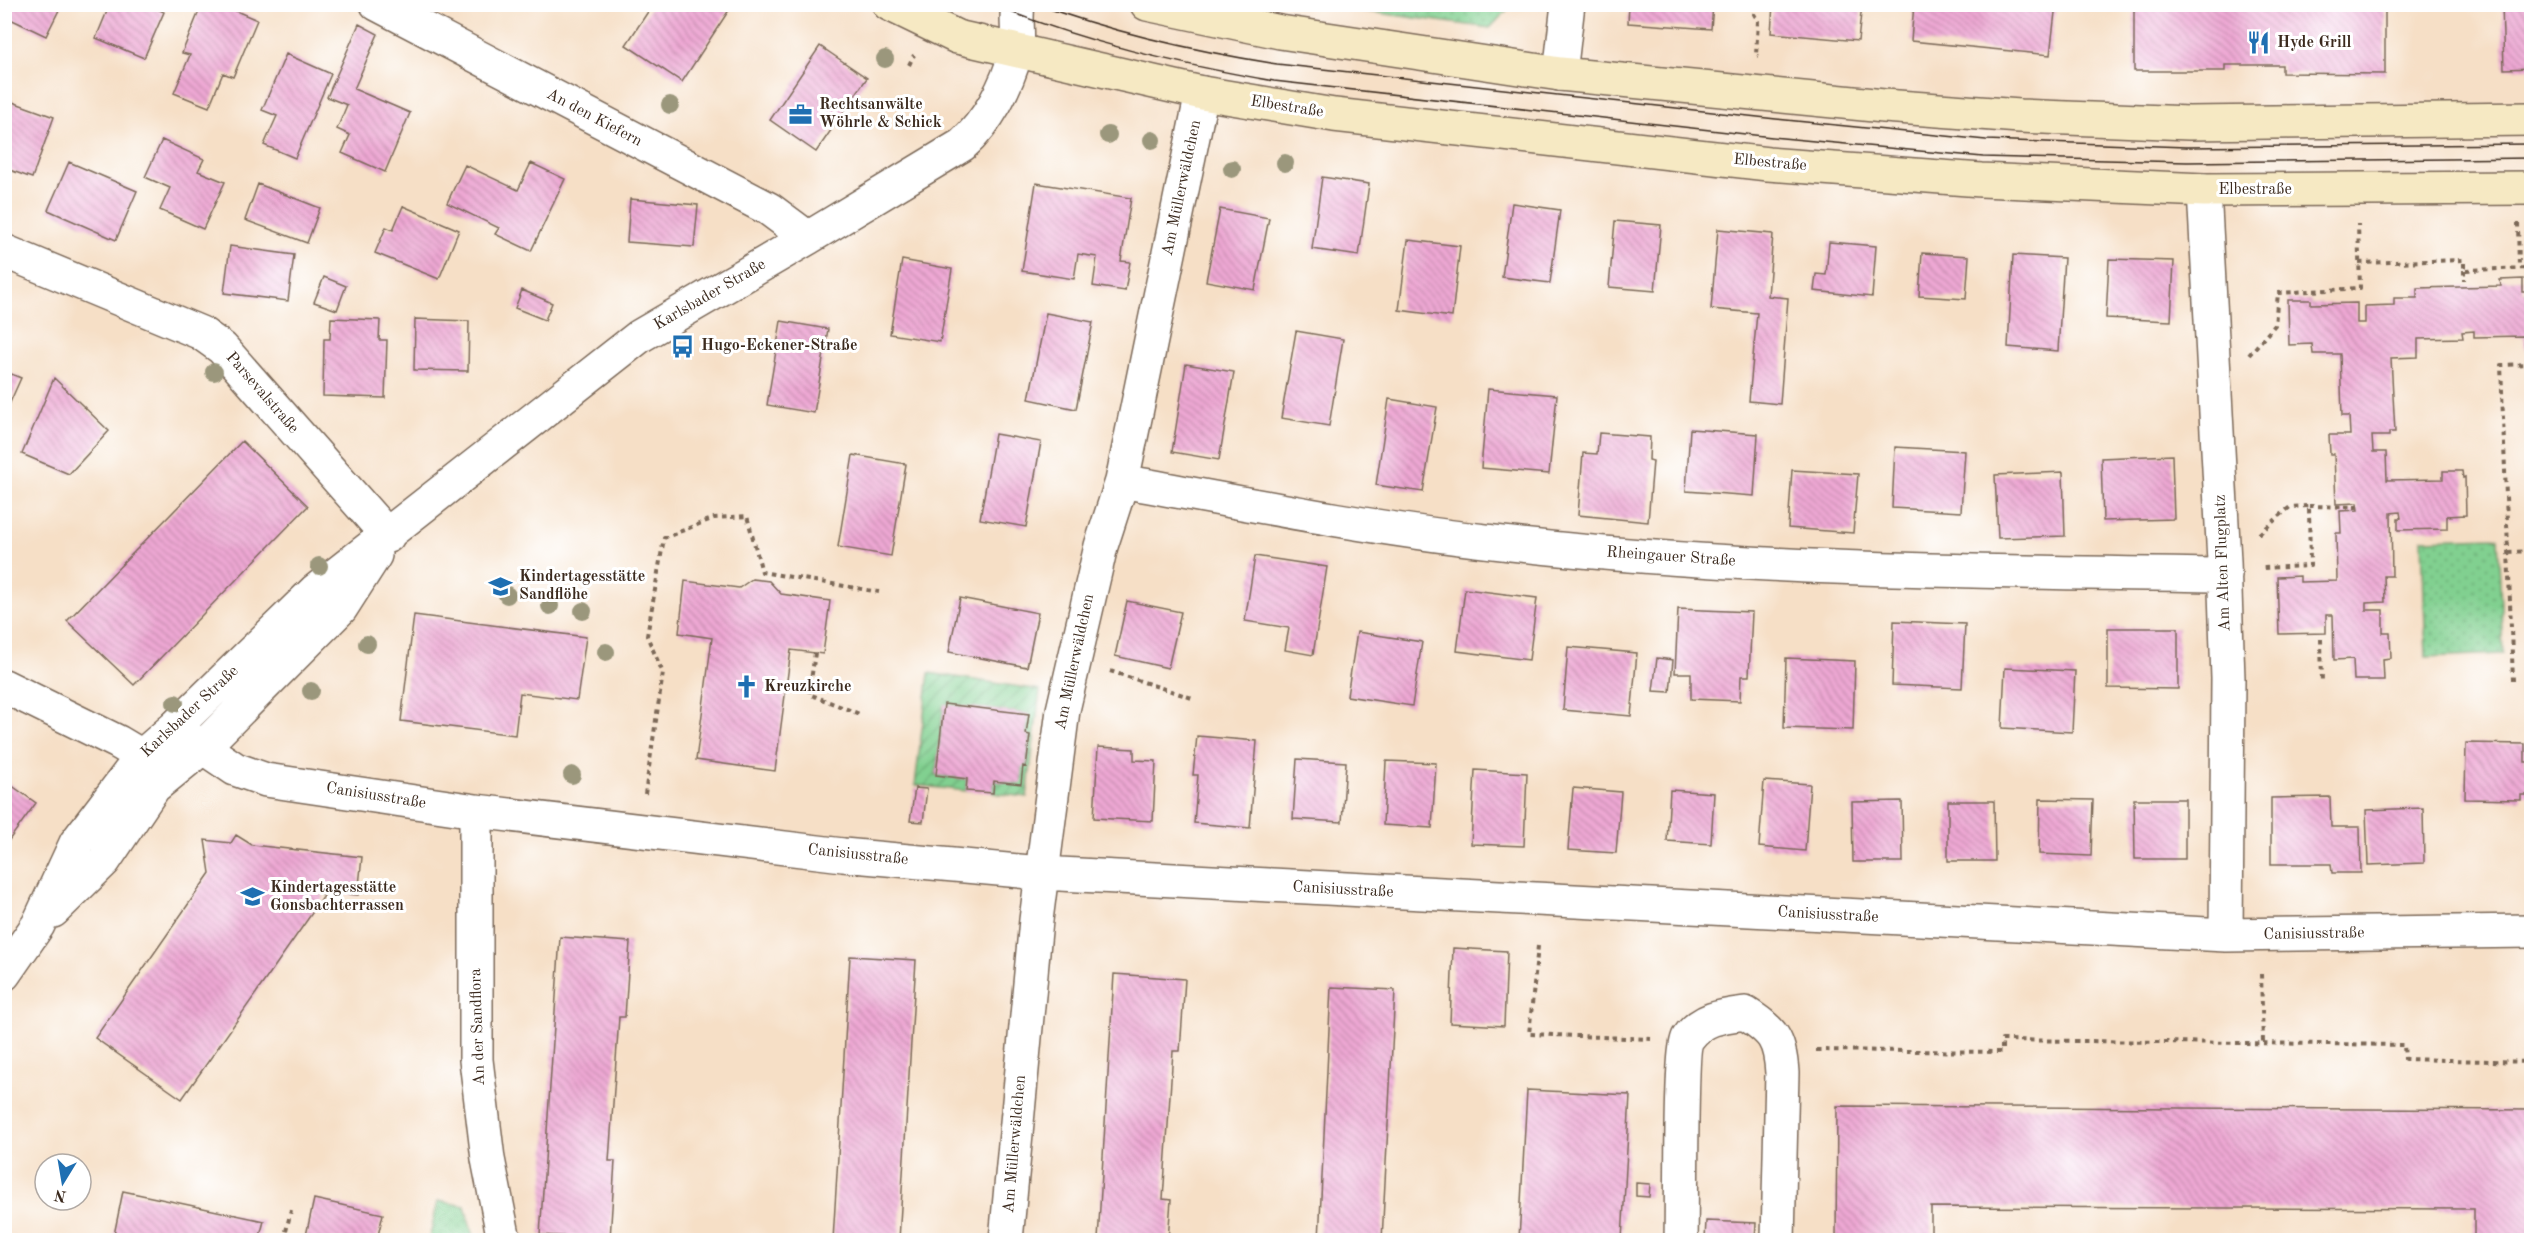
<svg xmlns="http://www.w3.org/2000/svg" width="2536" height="1245" font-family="'Old Standard TT',serif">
<defs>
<pattern id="park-dots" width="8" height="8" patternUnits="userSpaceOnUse" patternTransform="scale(1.5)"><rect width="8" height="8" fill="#81d090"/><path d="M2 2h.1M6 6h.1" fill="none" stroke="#6ba975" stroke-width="1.8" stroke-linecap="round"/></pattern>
<pattern id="garden-furrows" width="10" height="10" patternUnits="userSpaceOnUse" patternTransform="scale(1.5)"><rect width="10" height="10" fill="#81d090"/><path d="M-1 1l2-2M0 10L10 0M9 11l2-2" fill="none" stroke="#6ba975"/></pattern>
<pattern id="building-back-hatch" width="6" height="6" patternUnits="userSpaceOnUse" patternTransform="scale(1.5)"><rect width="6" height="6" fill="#eea8d4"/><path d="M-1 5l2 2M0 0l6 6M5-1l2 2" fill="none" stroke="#c289ab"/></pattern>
</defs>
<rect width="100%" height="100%" fill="#fff"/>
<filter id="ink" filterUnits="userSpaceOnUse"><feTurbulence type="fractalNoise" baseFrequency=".0167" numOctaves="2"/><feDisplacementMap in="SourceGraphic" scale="12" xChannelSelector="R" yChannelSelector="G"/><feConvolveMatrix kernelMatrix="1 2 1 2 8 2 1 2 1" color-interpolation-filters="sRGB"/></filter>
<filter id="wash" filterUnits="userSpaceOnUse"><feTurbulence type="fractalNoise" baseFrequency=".008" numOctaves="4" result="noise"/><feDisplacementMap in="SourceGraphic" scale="24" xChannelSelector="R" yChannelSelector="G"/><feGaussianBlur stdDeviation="1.35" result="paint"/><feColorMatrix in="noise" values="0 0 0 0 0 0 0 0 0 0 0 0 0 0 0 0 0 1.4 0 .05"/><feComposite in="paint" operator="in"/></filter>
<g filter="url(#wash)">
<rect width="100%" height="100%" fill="#f6dfc6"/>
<path fill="url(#park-dots)" stroke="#5e7d57" stroke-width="1.5" d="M1319,5L1508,4V5L1507,10L1490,28Z
M2498,537L2503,654L2426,657L2422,539Z
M438,1201L465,1206L474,1240H429Z"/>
<path fill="url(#garden-furrows)" stroke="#5e7d57" stroke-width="1.5" d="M929,673L1040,690L1027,797L993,793L994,781L1020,784L1023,766H1027L1030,735L1026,734L1029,714L944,705L936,775L967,779L966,791L915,785Z"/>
<g id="blocks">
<path fill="url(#building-back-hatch)" d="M6,4H62L46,36L4,16Z
M110,4H147L164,12L144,58L96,38Z
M202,4H220L257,20L233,77L223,73L209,107L174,93L190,55L182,53Z
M653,4H733L682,82L626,45Z
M1773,4H1862L1858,41L1771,33Z
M1914,4H2056L2050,55L1911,41Z
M2134,4H2385V74L2282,73V65H2225V71H2134Z
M2502,4H2532V68L2504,69Z
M1629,5H1713L1711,29L1628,23Z
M359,24L378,34L354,89L410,113L385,172L342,153L350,135L337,129L347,105L327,97Z
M820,46L867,78L816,152L770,120Z
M286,54L331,74L295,158L264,145L277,116L262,110Z
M7,100L54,117L32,178L4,168V107Z
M162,140L204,159L198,171L225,182L203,229L160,210L170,188L145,177Z
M69,162L137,191L116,240L48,210Z
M531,163L565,179L531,251L495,234L499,228L447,203L465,165L518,190Z
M1322,177L1369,184L1359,256L1312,249Z
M1036,183L1131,198L1121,261L1130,262L1125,291L1093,286L1097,257L1078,254L1074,279L1022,271Z
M258,184L320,208L307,243L245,220Z
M630,199L698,205L694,247L627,242Z
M1512,203L1560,210L1550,283L1502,277Z
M403,206L459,230L439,279L375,253L386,227L393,230Z
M1220,209L1269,218L1255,290L1206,281Z
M1615,221L1661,225L1655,291L1609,287Z
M1718,229L1773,234L1768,296L1788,298L1780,404L1749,401L1757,313L1711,309Z
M1408,240L1460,246L1452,317L1399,310Z
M1829,242L1876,246L1872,297L1814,291L1816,274L1826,275Z
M230,246L294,255L288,301L224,293Z
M1922,253L1969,256L1966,299L1919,296Z
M2013,255L2064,258L2058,351L2008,347Z
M2109,259L2174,261L2171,321L2106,318Z
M902,260L952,269L940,342L890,334Z
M324,277L346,286L337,310L314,302Z
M2523,279V292H2532V350H2525L2524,336L2474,337V331L2462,332L2463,338L2418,339V357L2391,358L2395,432H2389V436H2372L2373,452H2386L2387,480L2443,479V471H2462L2463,478L2465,477L2466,515L2447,516V529L2398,530V518H2401L2400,512L2391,513L2392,576H2384L2385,602L2366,603V610H2383V633H2390L2391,658L2383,659L2384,680H2354L2353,659L2334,660L2333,615H2326V633L2279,634L2277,577L2300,576V582L2337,581L2336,533H2341L2340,511L2358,510L2357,503L2336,504L2334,454H2330L2329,435H2350L2349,416H2342L2340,354H2313L2312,344L2289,345L2288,300H2311V304L2357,303V323H2365V306L2394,305V298H2417V288L2501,286L2500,280Z
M522,290L552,303L545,320L515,308Z
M1046,313L1093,322L1076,409L1029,399Z
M331,318L380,320L379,340H387L385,398L323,396L324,339H330Z
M415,319L469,321L468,371L414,370Z
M781,321L828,329L814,413L767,405Z
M1296,331L1343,339L1329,426L1281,418Z
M1186,364L1234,372L1219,460L1172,452Z
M4,371L21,378L4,416Z
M54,378L109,431L69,474L22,454Z
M1488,389L1557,395L1549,474L1481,468Z
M1389,399L1437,407L1423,492L1376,485Z
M1690,429L1758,434L1754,496L1686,491Z
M1599,433L1650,437L1649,460L1653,461L1648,522L1578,515L1583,453L1597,454Z
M995,434L1041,442L1026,527L980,519Z
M242,441L308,506L134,685L67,621Z
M1895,447L1965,451L1961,512L1892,508Z
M853,455L906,464L891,556L838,547Z
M2172,455L2174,519L2103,521L2101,458Z
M1792,470L1858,474L1853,533L1788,528Z
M2063,472L2065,536L1998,538L1995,475Z
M1255,556L1327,567L1313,655L1285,650L1289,628L1245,621Z
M752,579L769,581L781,594L830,601L823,654L791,650L775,771L696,760L712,638L679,633L685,581L739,588Z
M1465,589L1537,598L1529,660L1457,651Z
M960,598L1038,613L1027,667L949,652Z
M1127,601L1181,612L1168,668L1115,656Z
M1678,609L1752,612L1749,676H1741L1740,701L1691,699V673H1675Z
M414,615L586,637L577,700L520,693L515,735L401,721Z
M1894,621L1965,624L1962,688L1892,685Z
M2108,628H2178V689L2108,688Z
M1357,632L1422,642L1412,706L1347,696Z
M1568,647L1637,653L1631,716L1563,710Z
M1657,658L1673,660L1670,692L1653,691Z
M1786,658L1855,661L1853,730L1784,728Z
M2005,668L2075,671L2072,732L2002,728Z
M944,704L1029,714L1026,734L1030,735L1026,767L1023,766L1021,784L994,781L993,793L966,791L967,779L936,775Z
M1197,736L1257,741L1250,828L1194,823L1198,775H1193Z
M2466,743L2525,744V762H2532V795H2521V800L2465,799Z
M1098,747L1134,749V760L1156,761L1153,821L1094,818Z
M1297,759L1346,762L1342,822L1293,819Z
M1386,761L1436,763L1432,828L1383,825Z
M1475,770L1527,773L1524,846L1471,844Z
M4,780L36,803L4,847Z
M1764,781L1810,784L1805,851L1759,847Z
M915,788L927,789L923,822L910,821Z
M1573,788L1621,792L1616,853L1568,850Z
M1670,790L1714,793L1711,844L1667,841Z
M2330,797L2331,827H2360L2361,873H2332L2331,864H2271V798Z
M2040,799L2093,800L2091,856L2039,854Z
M2134,799H2185V859H2135Z
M1902,801L1903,862H1853L1852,802Z
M1948,801H1994L1995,861H1948Z
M2423,808L2424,863L2368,865L2366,810Z
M236,835L252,845L362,857L358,895L318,891L324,896L182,1099L95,1038L210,873L205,840L231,843Z
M560,937L630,942L625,1017H619L609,1161H615L610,1239L540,1235Z
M1453,948L1507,951L1504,1026L1450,1023Z
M850,956L916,960L899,1240H833Z
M1114,974L1185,979L1180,1051H1173L1163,1199L1171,1200L1168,1240H1098Z
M1331,987L1395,990L1382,1240H1319Z
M1527,1090L1630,1095L1622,1240H1519Z
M1837,1106L2532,1110V1240H2474V1209L1931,1207V1240H1836Z
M1636,1183L1650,1184L1649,1197L1636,1196Z
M123,1191L264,1221L259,1240H113Z
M314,1199L383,1214L377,1240H305Z
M1706,1221L1756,1223L1755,1240H1705Z"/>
</g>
</g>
<g filter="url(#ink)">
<use href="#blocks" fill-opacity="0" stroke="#7c6959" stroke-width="1.5"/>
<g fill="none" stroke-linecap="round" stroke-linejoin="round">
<defs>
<path id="minor" d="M377,4L769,209L808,238
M1560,74L1568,4
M2204,190L2224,561L2228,679L2226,935
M4,251L201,333L222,348L388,536
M1122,481C1243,503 1363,527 1485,541C1731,570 1978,572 2225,575
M4,686L118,742L160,767
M174,728L235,769L266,780L476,811L843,855L1041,873L2226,935L2532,931
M476,811V1060L488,1159L504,1240
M53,911L104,861L154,787L202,748L341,608L375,555
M4,974L38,925L76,843L142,756L174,728L315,591L640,336L808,238L962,145C988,122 1007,86 1016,52C1020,37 1015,20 1018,4
M1006,1240L1036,920L1063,710L1101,546L1122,481L1202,93
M1681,1240C1682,1213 1680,1050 1688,1038C1702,1018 1722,1016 1745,1013C1773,1031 1780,1039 1782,1073L1778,1240"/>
<path id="secondary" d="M889,4L957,37L1202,93L1334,115L1768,164L1981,180L2204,190L2532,188
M1147,4L1280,32L1560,74L1884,106L2020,116L2189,123L2532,119"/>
</defs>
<use href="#minor" stroke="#7c6959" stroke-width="36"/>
<use href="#secondary" stroke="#7c6959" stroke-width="36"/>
<path stroke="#7c6959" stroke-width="4" stroke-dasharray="4.5 4.5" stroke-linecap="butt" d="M1755,4L1754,14L1758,21L1756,55L1759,56
M909,65L914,55
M2518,223L2519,268
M2359,263L2464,260V270L2532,268
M2464,270V281
M2249,355L2275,325L2278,293L2360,288L2358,224
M2309,506L2357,507
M2259,534L2290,507L2309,506L2310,566L2261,568
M2508,552L2532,551
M2321,639L2322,684
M815,653L809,694L862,715
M1110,671L1192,698
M2513,681L2501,365L2532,364
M645,794L663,673L647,636L664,538L714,518L747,516L762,572L879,592
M1538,946L1529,1034L1651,1039
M2261,974L2263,1042
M1816,1050L2002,1052V1040L2404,1045L2405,1059L2532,1062
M284,1240L291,1210"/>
<use href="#minor" stroke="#fff" stroke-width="33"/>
<use href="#secondary" stroke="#f6e9c3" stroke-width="33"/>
<path stroke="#3b2a1e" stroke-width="1.5" d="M991,4C1082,42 1177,64 1274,81L1772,137L1983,157L2187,162L2532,158
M1036,4C1114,33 1195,51 1277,64L1776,119L1986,140L2186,147L2532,144"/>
</g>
<g fill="#9b977c">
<circle cx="885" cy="59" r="9"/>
<circle cx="670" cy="105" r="9"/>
<circle cx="1108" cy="135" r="9"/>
<circle cx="1152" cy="140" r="9"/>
<circle cx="1285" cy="163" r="9"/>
<circle cx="1232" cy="169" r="9"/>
<circle cx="214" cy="372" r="9"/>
<circle cx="319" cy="566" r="9"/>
<circle cx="507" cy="595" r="9"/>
<circle cx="550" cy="606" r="9"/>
<circle cx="583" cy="611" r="9"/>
<circle cx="367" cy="644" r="9"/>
<circle cx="606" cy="652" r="9"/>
<circle cx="311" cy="691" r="9"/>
<circle cx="175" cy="703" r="9"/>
<circle cx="572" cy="775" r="9"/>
</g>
</g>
<defs>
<symbol id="restaurant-bare" viewBox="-9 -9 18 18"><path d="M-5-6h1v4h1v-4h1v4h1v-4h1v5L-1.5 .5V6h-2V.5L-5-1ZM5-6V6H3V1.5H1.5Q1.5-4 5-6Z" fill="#1f6fb2" stroke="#fff" stroke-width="2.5" paint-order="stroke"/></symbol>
<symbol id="office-bare" viewBox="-9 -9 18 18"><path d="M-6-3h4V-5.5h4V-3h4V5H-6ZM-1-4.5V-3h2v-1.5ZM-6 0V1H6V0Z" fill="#1f6fb2" stroke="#fff" stroke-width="2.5" paint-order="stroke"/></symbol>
<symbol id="bus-bare" viewBox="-9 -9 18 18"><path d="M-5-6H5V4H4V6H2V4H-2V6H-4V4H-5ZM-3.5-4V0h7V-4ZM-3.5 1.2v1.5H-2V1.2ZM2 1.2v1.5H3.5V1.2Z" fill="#1f6fb2" stroke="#fff" stroke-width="2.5" paint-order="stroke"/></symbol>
<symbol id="school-bare" viewBox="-9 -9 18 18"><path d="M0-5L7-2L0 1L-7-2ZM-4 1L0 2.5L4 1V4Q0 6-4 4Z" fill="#1f6fb2" stroke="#fff" stroke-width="2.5" paint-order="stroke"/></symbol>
<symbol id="church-bare" viewBox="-9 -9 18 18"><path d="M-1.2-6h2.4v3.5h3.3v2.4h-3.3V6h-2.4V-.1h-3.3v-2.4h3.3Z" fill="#1f6fb2" stroke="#fff" stroke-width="2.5" paint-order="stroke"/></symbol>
</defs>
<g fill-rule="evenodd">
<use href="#restaurant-bare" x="2242" y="26" width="33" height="33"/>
<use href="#office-bare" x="784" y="98" width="33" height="33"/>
<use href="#bus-bare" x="666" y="330" width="33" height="33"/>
<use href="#school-bare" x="484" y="570" width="33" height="33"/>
<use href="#church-bare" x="730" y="670" width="33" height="33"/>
<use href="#school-bare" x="236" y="880" width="33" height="33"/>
</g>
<g text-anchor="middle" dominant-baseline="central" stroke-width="6" stroke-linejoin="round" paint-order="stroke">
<g font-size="16" font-weight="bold" fill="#3b2a1e" stroke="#fff" text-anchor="start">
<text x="2277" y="43">Hyde Grill</text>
<text x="819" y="105">Rechtsanwälte<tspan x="819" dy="18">Wöhrle &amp; Schick</tspan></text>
<text x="701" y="346">Hugo-Eckener-Straße</text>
<text x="519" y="577">Kindertagesstätte<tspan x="519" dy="18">Sandflöhe</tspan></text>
<text x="764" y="687">Kreuzkirche</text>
<text x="270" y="888">Kindertagesstätte<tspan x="270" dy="18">Gonsbachterrassen</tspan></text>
</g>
<g font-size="16" fill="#3b2a1e" stroke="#fff">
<text transform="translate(1287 107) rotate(9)">Elbestraße</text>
<text transform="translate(594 118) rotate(28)">An den Kiefern</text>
<text transform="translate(1770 163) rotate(5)">Elbestraße</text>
<text transform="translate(1182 188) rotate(-78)">Am Müllerwäldchen</text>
<text x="2255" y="190">Elbestraße</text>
<text transform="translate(710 295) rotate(-30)">Karlsbader Straße</text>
<text transform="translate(262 393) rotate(49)">Parsevalstraße</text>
<text transform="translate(1671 557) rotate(4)">Rheingauer Straße</text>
<text transform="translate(2223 563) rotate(-92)">Am Alten Flugplatz</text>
<text transform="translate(1075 662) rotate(-78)">Am Müllerwäldchen</text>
<text transform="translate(190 712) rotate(-43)">Karlsbader Straße</text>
<text transform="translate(376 796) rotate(9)">Canisiusstraße</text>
<text transform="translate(858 855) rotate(6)">Canisiusstraße</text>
<text transform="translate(1343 890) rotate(3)">Canisiusstraße</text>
<text transform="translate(1828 915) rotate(3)">Canisiusstraße</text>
<text transform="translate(2314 934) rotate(-1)">Canisiusstraße</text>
<text transform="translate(478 1027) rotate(-92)">An der Sandflora</text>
<text transform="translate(1015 1144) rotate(-85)">Am Müllerwäldchen</text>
</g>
</g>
<rect width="2536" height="1245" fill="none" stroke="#fff" stroke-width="24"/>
<g transform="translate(63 1182) rotate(191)"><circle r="28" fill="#ffffff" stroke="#b1aaa5" stroke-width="1.5"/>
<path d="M0-4.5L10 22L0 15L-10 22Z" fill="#1f6fb2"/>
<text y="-9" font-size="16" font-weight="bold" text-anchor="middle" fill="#3b2a1e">N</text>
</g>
</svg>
